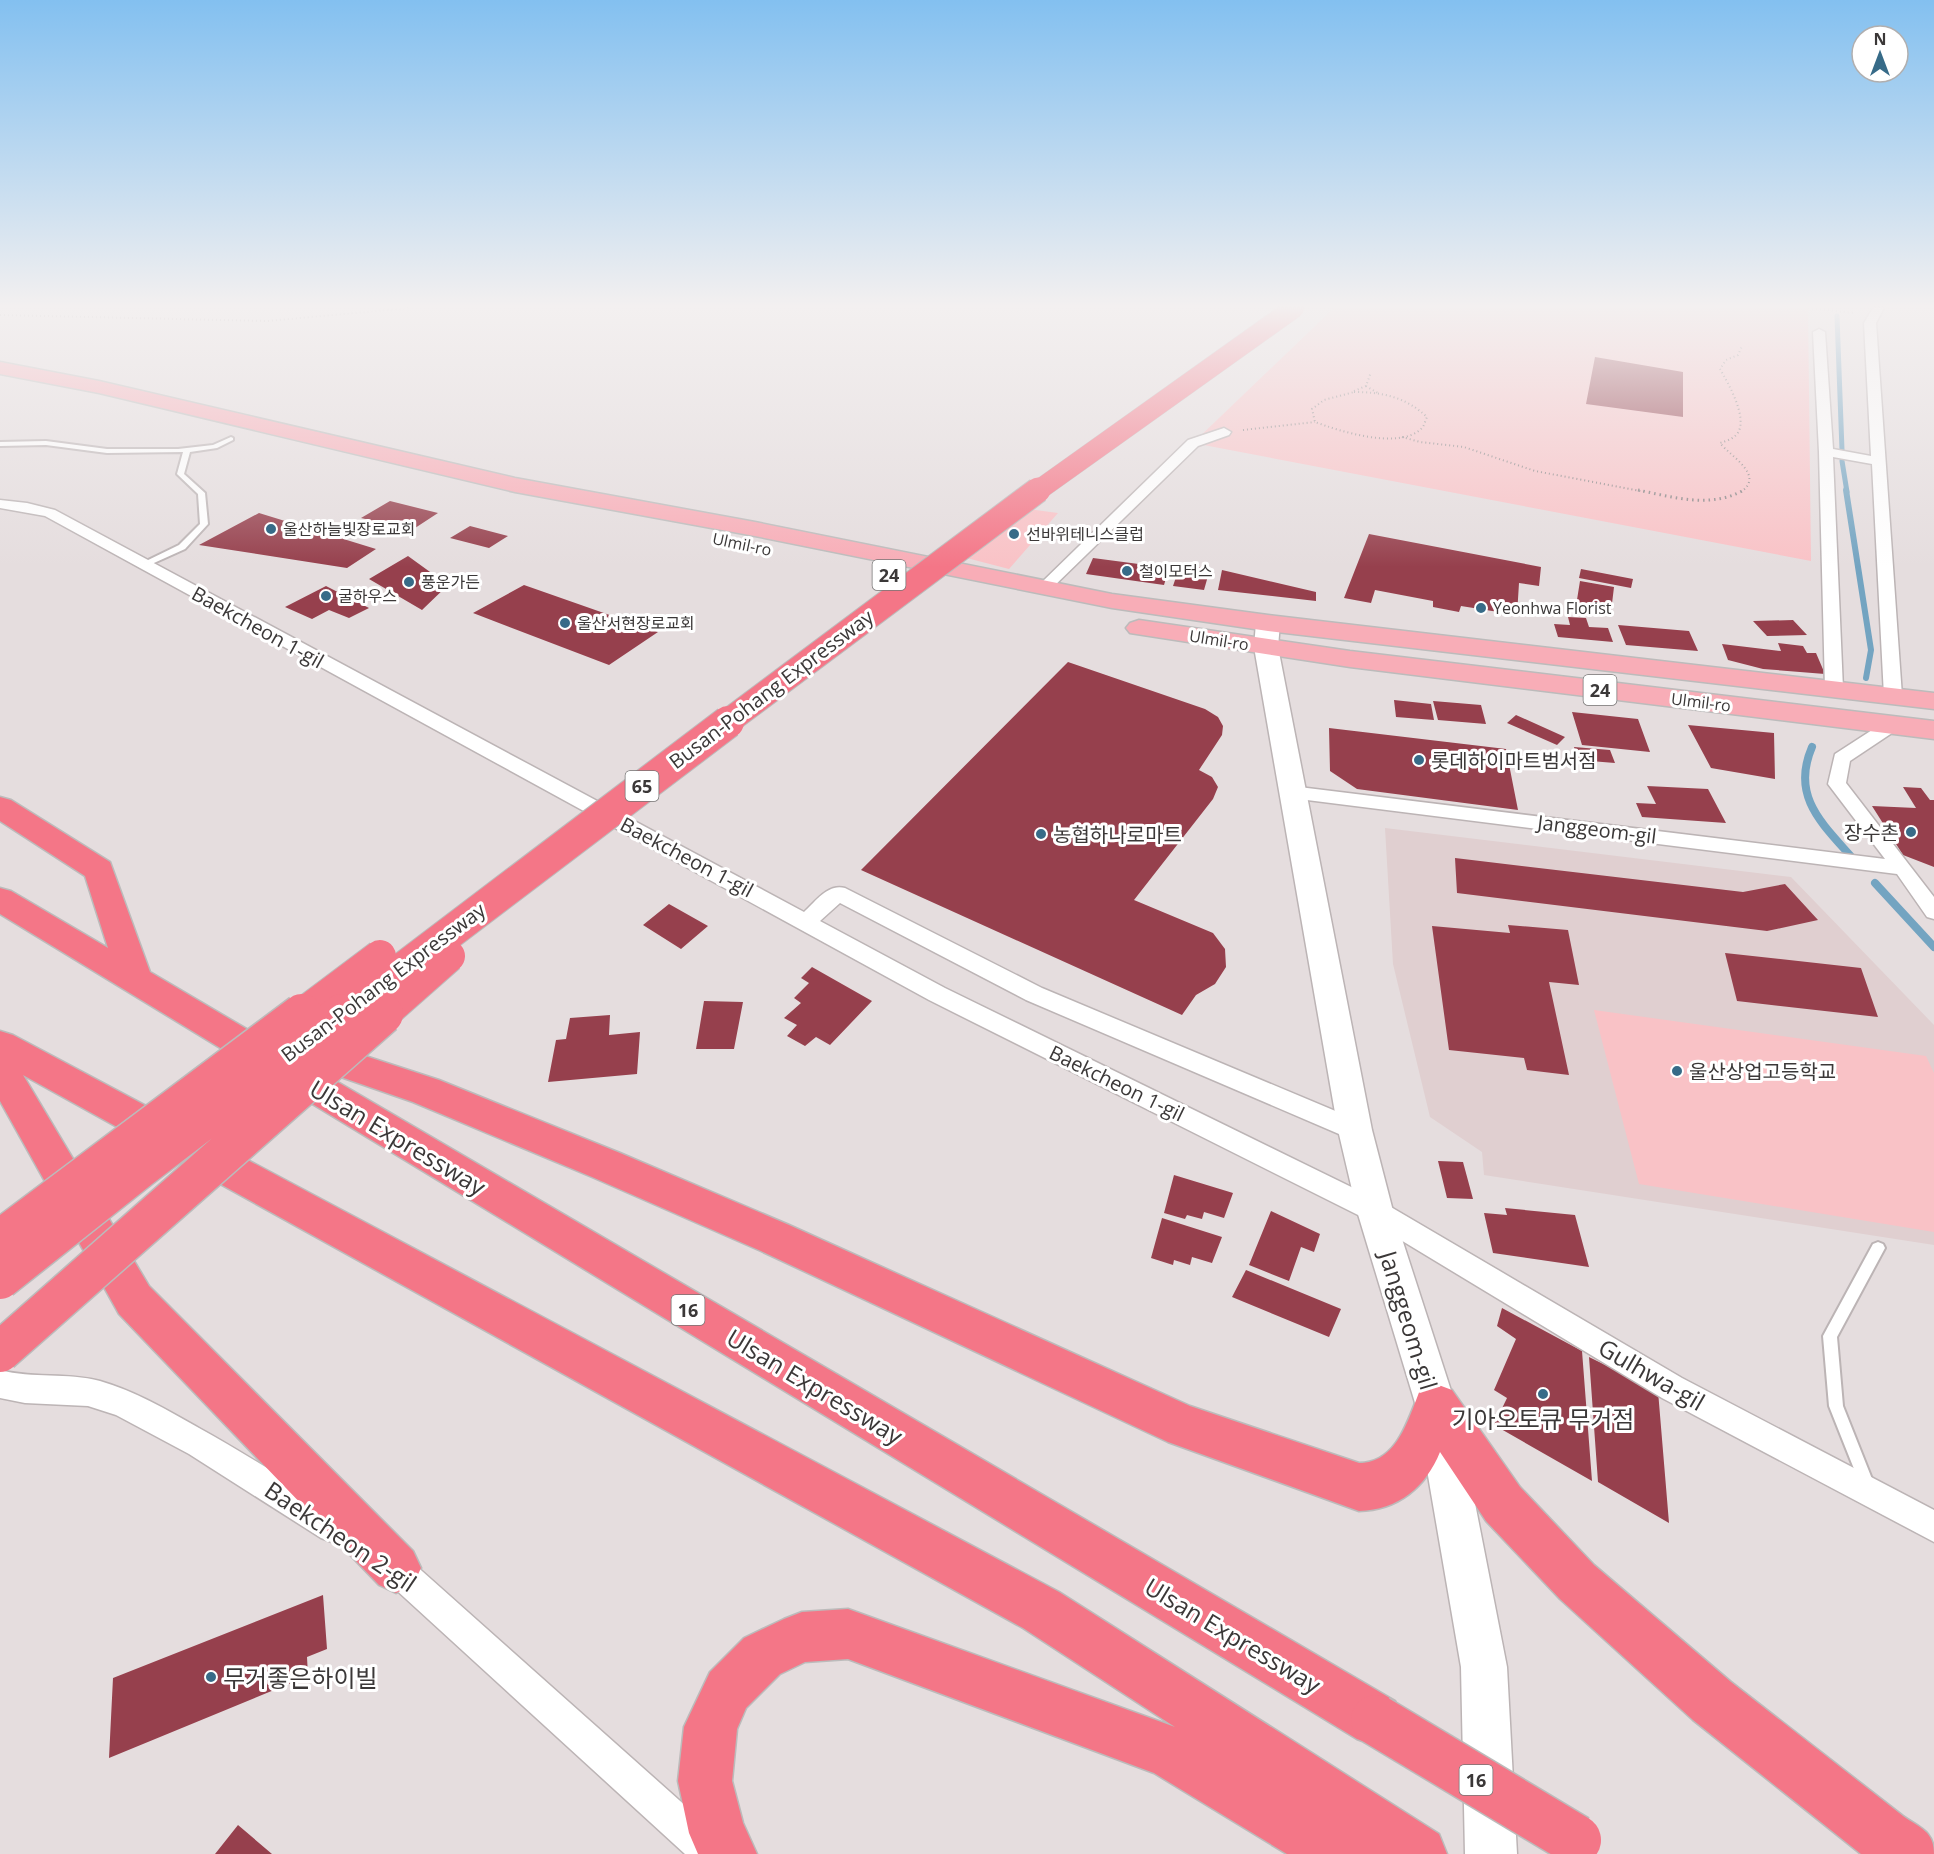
<svg xmlns="http://www.w3.org/2000/svg" width="1934" height="1854" font-family="'Open Sans','Noto Sans KR',sans-serif">
<rect width="100%" height="100%" fill="#e5ddde"/>
<path fill="#e0cfd0" d="M1385,828L1791,877L1934,1025V1245L1484,1175L1482,1152L1430,1117L1393,964Z"/>
<path fill="#f9c2c6" d="M1334,308H1808L1811,561L1193,443Z
M1028,509L1058,513L1009,569L959,556Z
M1594,1010L1926,1056L1934,1073V1232L1639,1184Z"/>
<g fill="none" stroke-linecap="round" stroke-linejoin="round">
<path stroke="#73a4c1" stroke-width="5" d="M1837,316L1842,450
M1842,461L1847,492"/>
<path stroke="#73a4c1" stroke-width="6" d="M1846,490L1871,650L1866,678"/>
<path stroke="#73a4c1" stroke-width="8" d="M1812,747C1790,798 1824,825 1855,861
M1875,883L1934,947"/>
</g>
<path fill="#96404d" d="M1595,357L1683,372V417L1586,404Z
M390,501L438,513L412,530L361,518Z
M259,513L376,549L347,568L199,545Z
M470,526L508,536L489,548L450,538Z
M1369,534L1541,567L1539,586L1519,583L1517,615L1461,606L1459,612L1433,607V601L1375,590L1371,603L1344,598Z
M408,556L448,585L422,610L369,579Z
M1093,558L1169,568L1164,585L1086,574Z
M1180,565L1210,569L1204,590L1173,586Z
M1581,569L1633,579L1631,588L1579,578Z
M1222,570L1316,592V601L1218,590Z
M1580,581L1614,587L1611,612L1576,606Z
M524,585L658,632L609,665L473,613Z
M326,586L369,608L349,618L329,610L312,619L285,607Z
M1568,617L1586,618L1589,627L1608,628L1613,642L1558,637L1554,624L1570,625Z
M1793,620L1807,635L1767,636L1753,621Z
M1618,625L1689,631L1698,651L1626,645Z
M1778,643L1803,646L1807,653H1816L1825,674L1763,669L1728,660L1722,644L1781,651Z
M1068,662L1205,709L1218,717L1223,726L1222,735L1199,770L1212,777L1218,787L1213,799L1134,900L1213,933L1225,949L1226,967L1215,984L1196,995L1182,1015L861,870Z
M1394,700L1431,704L1434,720L1396,717Z
M1433,701L1481,705L1486,724L1438,720Z
M1572,712L1638,719L1650,752L1582,745Z
M1516,715L1565,737L1557,745L1507,723Z
M1688,725L1774,733L1775,779L1711,768Z
M1329,728L1506,749L1518,810L1357,789L1330,771Z
M1574,747L1610,750L1615,763L1578,760Z
M1647,786L1708,789L1726,823L1642,817L1636,803L1656,804Z
M1903,787L1921,788L1930,800H1934V867L1903,855L1872,806L1916,808Z
M1455,858L1743,892L1785,884L1818,920L1767,931L1457,893Z
M669,904L708,926L681,949L643,925Z
M1508,925L1568,930L1579,985L1549,982L1569,1075L1527,1070L1524,1058L1449,1050L1432,926L1510,933Z
M1725,953L1861,968L1878,1017L1737,1001Z
M812,967L872,1001L830,1045L816,1037L805,1046L787,1036L797,1025L784,1018L801,1003L794,998L809,983L801,978Z
M704,1001L743,1002L734,1049H696Z
M610,1015L609,1035L640,1032L637,1074L548,1082L556,1040L566,1039L570,1018Z
M1438,1161L1463,1162L1473,1199L1447,1198Z
M1174,1175L1233,1193L1224,1218L1204,1212L1202,1219L1187,1215L1185,1219L1164,1213Z
M1505,1208L1575,1215L1589,1267L1493,1253L1484,1213L1507,1215Z
M1271,1211L1320,1234L1314,1252L1301,1247L1289,1281L1249,1265Z
M1162,1218L1222,1237L1212,1263L1192,1257L1190,1265L1174,1260L1173,1265L1151,1258Z
M1246,1270L1341,1309L1329,1337L1232,1297Z
M1502,1308L1582,1351L1592,1481L1494,1425L1507,1398L1494,1390L1516,1339L1497,1326Z
M1589,1357L1658,1391L1669,1523L1598,1482Z
M323,1595L327,1649L307,1657L308,1676L109,1758L113,1678Z
M238,1825L272,1854H215Z"/>
<g fill="none" stroke-linecap="round" stroke-linejoin="round">
<defs>
<path id="lane" d="M231,437L233,438V440L217,448L190,452L184,474L205,493L208,524L185,549L145,567H142V563L179,545L200,524L198,494L177,474L183,452L107,453L46,445L0,446V442L46,441L107,449H178L213,445Z
M1878,1242L1883,1244L1885,1248L1837,1337L1843,1406L1874,1484L1872,1489L1867,1491L1862,1489L1829,1406L1823,1336L1873,1244Z"/>
<path id="street" d="M1873,308H1884L1876,323L1902,696L1899,700H1887L1884,696L1872,464L1833,457L1843,689L1840,693H1828L1825,689L1819,452L1813,332L1819,329L1825,332L1833,449L1871,456L1864,323Z
M1224,428L1231,432L1229,435L1198,446L1050,590H1040L1037,587L1040,584L1188,440Z
M0,500L27,503L55,510L804,912C815,902 828,883 845,888L1042,988L1364,1123L1367,1130L1364,1137L1355,1140L1346,1137L1026,1000L840,903L820,921L945,988L1384,1203L1682,1378L1934,1510V1542L1662,1398L1366,1219L929,1000L45,516L0,508Z
M1892,720L1898,721L1901,725L1898,729L1850,761L1846,783L1934,897V919L1927,917L1897,874L1291,798L1284,796L1282,792L1284,788L1291,786L1885,859L1828,784L1835,754L1886,721Z
M0,1370C33,1379 67,1372 100,1381C135,1391 167,1410 199,1428C248,1455 296,1486 343,1516L347,1527L343,1538L332,1542L321,1538L189,1454L116,1415L88,1406L25,1403L0,1398Z
M393,1550L404,1555L725,1841L730,1854H685L382,1577L377,1566L382,1555Z"/>
<path id="secondary" d="M1268,616L1276,618L1280,623L1278,647L1372,1130L1393,1211L1456,1406L1507,1667L1517,1854H1465L1461,1667L1416,1406L1357,1211L1338,1130L1254,647L1256,623L1260,618Z"/>
<path id="primary" d="M0,362L99,381L515,478L755,522L1112,594L1268,615L1934,693V709L1268,631L1112,608L755,536L515,492L99,393L0,374Z
M1139,620L1350,651L1934,721V739L1350,667L1130,633L1126,628L1130,623Z"/>
<path id="highway" d="M0,797L11,800L110,862L150,972L294,1057L292,1052L297,1042L310,1038L439,1080L620,1153L789,1225L1190,1406L1359,1463C1397,1463 1408,1420 1420,1390L1436,1384L1452,1390L1520,1487L1594,1565L1731,1682L1903,1816C1920,1828 1934,1831 1934,1854H1861L1693,1720L1560,1599L1486,1521L1440,1452C1426,1487 1398,1510 1359,1511L1168,1442L761,1251L592,1177L413,1102L312,1067L1395,1701L1402,1720L1395,1739L1376,1746L1357,1739L0,914V888L11,891L108,948L85,876L0,821Z
M0,1031L13,1035L1059,1592L1439,1834L1447,1854H1287L1154,1773L848,1659L805,1662L780,1674L746,1708L737,1729L732,1781L743,1823L757,1854H698L689,1833L678,1781L684,1727L710,1672L744,1638L784,1619L802,1612L848,1609L1175,1727L1023,1628L23,1075L149,1286L413,1551L421,1568L413,1585L396,1593L379,1585L119,1314L0,1101Z"/>
</defs>
<use href="#lane" stroke="#bcb4b5" stroke-width="4"/>
<use href="#street" stroke="#bcb4b5" stroke-width="3"/>
<use href="#secondary" stroke="#bcb4b5" stroke-width="3"/>
<use href="#primary" stroke="#bcbbbb" stroke-width="3"/>
<use href="#highway" stroke="#bcbbbb" stroke-width="3"/>
<path stroke="#888384" stroke-width="2" stroke-dasharray="1 3" stroke-linecap="butt" d="M1808,308L1855,313
M0,315L267,321L410,308
M1366,386L1378,393
M1354,391L1366,386L1371,372
M1354,392C1382,392 1406,397 1427,417C1425,421 1424,427 1421,429C1398,450 1339,431 1315,422L1312,409L1324,400Z
M1243,430L1315,422
M1402,437L1420,442L1464,447L1535,471L1646,492
M1741,492C1765,475 1731,457 1720,443C1726,441 1733,439 1737,434C1749,419 1728,383 1720,369L1726,360L1738,355L1742,346"/>
<path stroke="#888384" stroke-width="3" stroke-dasharray="1.5 4" stroke-linecap="butt" d="M1638,490C1673,497 1710,509 1744,490"/>
<use href="#lane" fill="#fff" fill-rule="evenodd"/>
<use href="#street" fill="#fff" fill-rule="evenodd"/>
<use href="#secondary" fill="#fff" fill-rule="evenodd"/>
<use href="#primary" fill="#f8adb7" fill-rule="evenodd"/>
<use href="#highway" fill="#f47687" fill-rule="evenodd"/>
<defs>
<path id="highway-bridge-far4" d="M1036,492L1294,308"/>
<path id="highway-bridge-far3" d="M726,723L1038,490"/>
<path id="highway-bridge-far2" d="M300,1016L380,956
M340,1016L728,722
M381,1016L449,956"/>
<path id="highway-bridge-far1" d="M0,1240L302,1014
M0,1279L140,1168L342,1014
M0,1352L383,1014"/>
<path id="highway-bridge" d="M1376,1720L1576,1840"/>
</defs>
<use href="#highway-bridge-far4" stroke="#bcbbbb" stroke-width="21" stroke-linecap="butt"/>
<use href="#highway-bridge-far3" stroke="#bcbbbb" stroke-width="27" stroke-linecap="butt"/>
<use href="#highway-bridge-far2" stroke="#bcbbbb" stroke-width="34" stroke-linecap="butt"/>
<use href="#highway-bridge-far1" stroke="#bcbbbb" stroke-width="43" stroke-linecap="butt"/>
<use href="#highway-bridge" stroke="#bcbbbb" stroke-width="53" stroke-linecap="butt"/>
<use href="#highway-bridge-far4" stroke="#f47687" stroke-width="20"/>
<use href="#highway-bridge-far3" stroke="#f47687" stroke-width="25"/>
<use href="#highway-bridge-far2" stroke="#f47687" stroke-width="32"/>
<use href="#highway-bridge-far1" stroke="#f47687" stroke-width="40"/>
<use href="#highway-bridge" stroke="#f47687" stroke-width="50"/>
</g>
<linearGradient id="sky" x2="0" y2="1"><stop stop-color="#83c0f0"/><stop offset="0.54" stop-color="#f3f0f0"/><stop offset="1" stop-color="#f3f0f0" stop-opacity="0"/></linearGradient>
<rect width="1934" height="567" fill="url(#sky)"/>
<g fill="#376b88" stroke="#fff" stroke-width="2">
<circle cx="271" cy="529" r="6"/>
<circle cx="1014" cy="534" r="6"/>
<circle cx="1127" cy="571" r="6"/>
<circle cx="409" cy="582" r="6"/>
<circle cx="326" cy="596" r="6"/>
<circle cx="1481" cy="608" r="6"/>
<circle cx="565" cy="623" r="6"/>
<circle cx="1419" cy="760" r="6"/>
<circle cx="1911" cy="832" r="6"/>
<circle cx="1041" cy="834" r="6"/>
<circle cx="1677" cy="1071" r="6"/>
<circle cx="1543" cy="1394" r="6"/>
<circle cx="211" cy="1677" r="6"/>
</g>
<g text-anchor="middle" dominant-baseline="central" stroke-width="6" stroke-linejoin="round" paint-order="stroke">
<g font-size="16" fill="#3b3838" stroke="#fff" text-anchor="start">
<text x="283" y="529">울산하늘빛장로교회</text>
<text x="1026" y="534">선바위테니스클럽</text>
<text x="1139" y="571">철이모터스</text>
<text x="421" y="582">풍운가든</text>
<text x="338" y="596">굴하우스</text>
<text x="1493" y="608">Yeonhwa Florist</text>
<text x="577" y="623">울산서현장로교회</text>
</g>
<g font-size="16" fill="#3b3838" stroke="#fff">
<text transform="translate(742 544) rotate(12)">Ulmil-ro</text>
<text transform="translate(1219 640) rotate(9)">Ulmil-ro</text>
<text transform="translate(1701 702) rotate(7)">Ulmil-ro</text>
</g>
<g fill="#fff" stroke="#767474" stroke-width="1.5">
<rect x="872.5" y="560" width="33" height="30" rx="4.5"/>
<rect x="1583.5" y="675" width="33" height="30" rx="4.5"/>
<rect x="625.5" y="771" width="33" height="30" rx="4.5"/>
<rect x="671.5" y="1295" width="33" height="30" rx="4.5"/>
<rect x="1459.5" y="1765" width="33" height="30" rx="4.5"/>
</g>
<g font-size="18" font-weight="bold" fill="#3b3838">
<text x="889" y="575">24</text>
<text x="1600" y="690">24</text>
<text x="642" y="786">65</text>
<text x="688" y="1310">16</text>
<text x="1476" y="1780">16</text>
</g>
<g font-size="20" fill="#3b3838" stroke="#fff">
<text transform="translate(258 627) rotate(29)">Baekcheon 1-gil</text>
<text transform="translate(771 689) rotate(-37)">Busan-Pohang Expressway</text>
<text transform="translate(1597 829) rotate(7)">Janggeom-gil</text>
<text transform="translate(687 857) rotate(28)">Baekcheon 1-gil</text>
<text transform="translate(383 982) rotate(-37)">Busan-Pohang Expressway</text>
<text transform="translate(1117 1083) rotate(26)">Baekcheon 1-gil</text>
</g>
<g font-size="20" fill="#3b3838" stroke="#fff" text-anchor="start">
<text x="1431" y="760">롯데하이마트범서점</text>
<text x="1899" y="832" text-anchor="end">장수촌</text>
<text x="1053" y="834">농협하나로마트</text>
<text x="1689" y="1071">울산상업고등학교</text>
</g>
<g font-size="24" fill="#3b3838" stroke="#fff">
<text transform="translate(398 1137) rotate(31)">Ulsan Expressway</text>
<text transform="translate(1409 1320) rotate(73)">Janggeom-gil</text>
<text transform="translate(1652 1374) rotate(30)">Gulhwa-gil</text>
<text transform="translate(815 1386) rotate(31)">Ulsan Expressway</text>
<text transform="translate(341 1536) rotate(34)">Baekcheon 2-gil</text>
<text transform="translate(1233 1635) rotate(31)">Ulsan Expressway</text>
</g>
<g font-size="24" fill="#3b3838" stroke="#fff">
<text x="1543" y="1418">기아오토큐 무거점</text>
<text x="223" y="1677" text-anchor="start">무거좋은하이빌</text>
</g>
</g>
<g transform="translate(1880 54)"><circle r="28" fill="#ffffff" stroke="#b1afaf" stroke-width="1.5"/>
<path d="M0-4.5L10 22L0 15L-10 22Z" fill="#376b88"/>
<text y="-9" font-size="16" font-weight="bold" text-anchor="middle" fill="#3b3838">N</text>
</g>
</svg>
